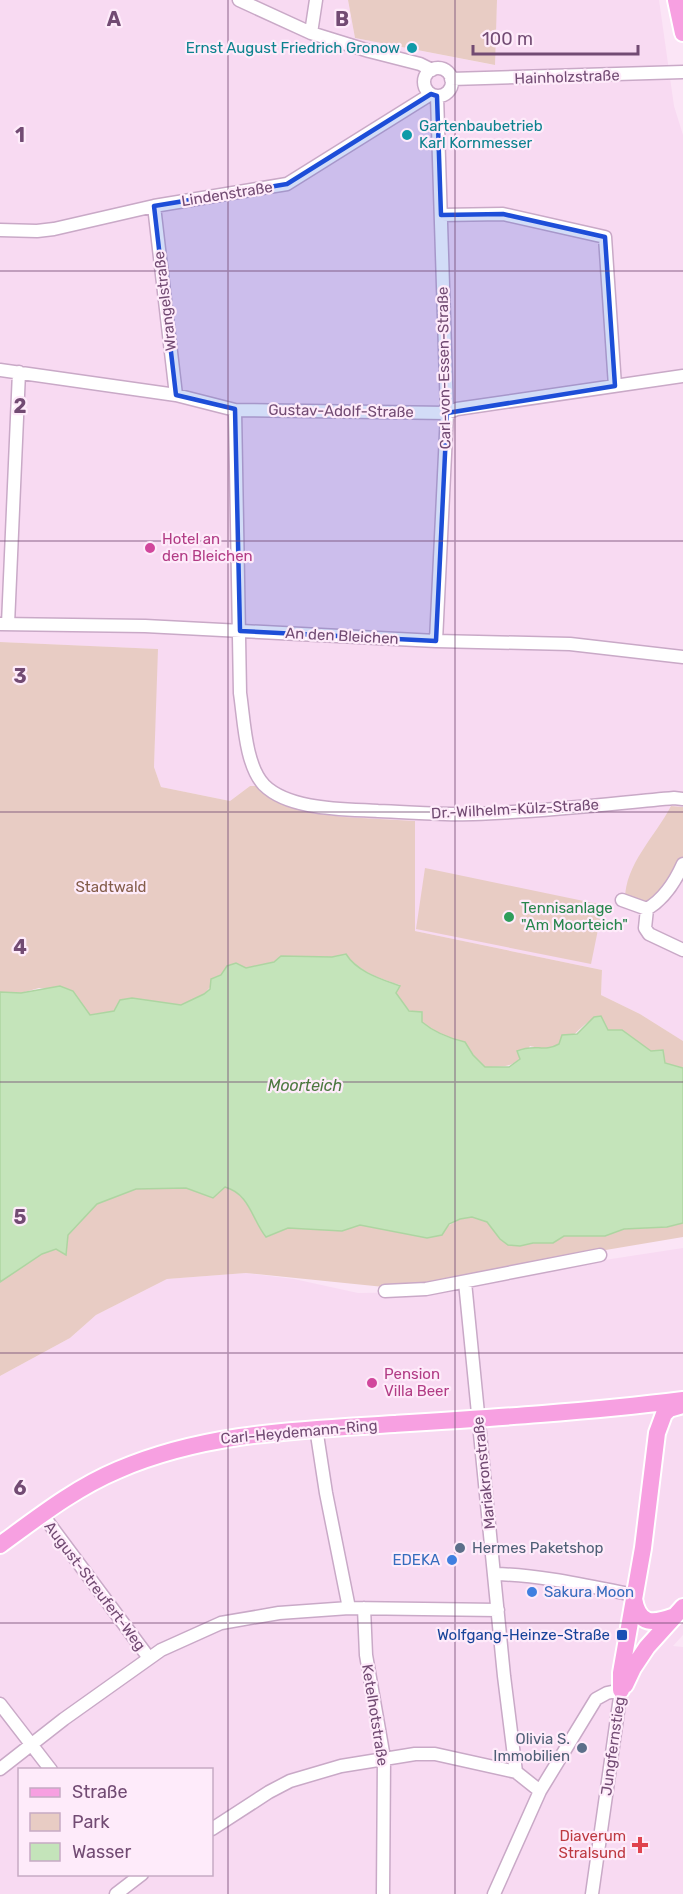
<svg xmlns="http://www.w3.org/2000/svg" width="683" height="1894" font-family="Rubik,sans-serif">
<rect width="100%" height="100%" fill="#fbe5f6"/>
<path fill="#f8daf2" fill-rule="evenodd" d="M0,0H348L355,38L494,65L497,0H659L674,106L683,135V1041L640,1014L601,995L602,970L415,931L344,817L305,812L277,802L257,787L250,786L230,801L161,787L154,767L157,649L0,642Z
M683,1248V1635L673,1646L683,1647V1894H0V1376L70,1338L96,1315L167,1279L246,1273L294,1279L358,1293L429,1292L598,1261ZM20,1770H212V1874H20Z"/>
<path fill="#e8ccc4" d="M348,0H497L495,65L355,38Z
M0,642L158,649L154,767L161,787L230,801L250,786H257L277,802L305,812L344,817L415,821V931L602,970L601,995L640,1014L683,1041V1068L665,1063L662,1055L651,1051L622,1030H608L601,1016C583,1019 569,1047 549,1049C543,1050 535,1047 530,1046C515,1067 510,1067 485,1067L473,1055L465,1042C435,1036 413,1019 396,993L400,985C381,979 358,971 346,955L332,957L274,962L246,968L227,966L221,975L204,994L181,1005L132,998L120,1000L114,1011L89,1015L73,991L39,988L21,993L0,992Z
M671,806L683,807V859L681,865L647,907L625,900C625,864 655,837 671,806Z
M425,868L603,905L591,964L416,929Z
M225,1187C250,1194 251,1220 267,1237L288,1228L342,1231L360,1225L427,1238L460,1219L472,1217L487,1222L500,1239L520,1246L533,1243H553L564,1236H605L624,1229L667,1227L683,1223V1237L570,1256L459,1279L384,1287L246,1273L167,1279L96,1315L70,1338L0,1376V1282L42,1254L56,1248L66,1255L68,1235L97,1204L136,1189L186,1188L213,1198Z"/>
<path fill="#c4e4ba" stroke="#add5a1" stroke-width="1.5" d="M346,954C357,972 381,979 400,986L396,993L409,1011L422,1012V1022C435,1033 448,1038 465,1042L473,1055L485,1067H509L520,1059L517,1051C536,1043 543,1053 559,1044L562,1035L577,1034L594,1017L601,1016L608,1030H622L651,1051L663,1050L665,1063L683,1068V1223L667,1227L624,1229L605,1236H564L553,1243H533L520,1246L508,1245L500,1239L487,1222L472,1217L460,1219L449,1224L442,1235L427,1238L360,1225L342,1231L288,1228L266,1237C252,1220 250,1194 225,1187L213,1198L186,1188L136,1189L97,1204L68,1235L66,1255L56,1249L42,1254L0,1282V992L21,993L60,986L73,991L90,1015L114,1011L120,1000L132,998L181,1005L204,994L210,989L211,979L221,975L227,966L236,963L246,968L274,962L281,956L332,957Z"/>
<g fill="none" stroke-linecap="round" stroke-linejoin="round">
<defs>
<path id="minor" d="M239,0L311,33L369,51L420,64L432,70
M311,33L316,0
M424 82a14 14 0 1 1 28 0a14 14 0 1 1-28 0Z
M451,79L683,72
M154,206L176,395
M441,215L503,214L605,237L615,386
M0,230L37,231L54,229L154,206L287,184L431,94
M0,370L176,395L235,410L447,413L457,409L683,376
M235,410L240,693C244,719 245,765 264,785C289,810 344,809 378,811C409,812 442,815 473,814C540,812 607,804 674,798L683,799
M0,624L145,626L436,641L570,644L683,657
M8,624L19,372
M436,641L447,413L437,96
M622,900L647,909C664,899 675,882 683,864
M647,909L645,928L649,934L683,950
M465,1282L504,1676L516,1772
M385,1291L426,1289L600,1255
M316,1428L326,1493L349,1608
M42,1514L149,1658
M495,1574C542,1575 588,1586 634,1595
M364,1608L366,1655L384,1758L383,1894
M0,1704L51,1770
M0,1769L64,1719L161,1650L221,1623L279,1613L349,1608L498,1610
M212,1829L269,1792L290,1781L341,1766L415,1754H435L516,1772L540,1791
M116,1894L142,1874
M494,1894L540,1791L596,1699L607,1693L621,1690L592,1894"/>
<path id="major" d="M676,0L683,33
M0,1545C37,1518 75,1488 118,1470C206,1432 300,1430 394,1424C490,1418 587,1412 683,1400
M634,1599C639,1626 653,1624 675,1616
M625,1685L633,1668L647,1647L683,1607
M621,1690V1673L643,1548L657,1433L664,1414L669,1409L683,1405"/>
</defs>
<use href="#minor" stroke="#c9a9c7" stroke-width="15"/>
<use href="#major" stroke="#fff" stroke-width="20"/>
<use href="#minor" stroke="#fff" stroke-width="12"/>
<use href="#major" stroke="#f7a0e1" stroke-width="16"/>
</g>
<path fill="#1d4ed8" fill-opacity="0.2" stroke="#1d4ed8" stroke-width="4.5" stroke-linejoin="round" d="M431,94L437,96L441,215L503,214L605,237L615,386L447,413L436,641L240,631L235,409L176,395L154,206L287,184Z"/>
<path fill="none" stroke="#724b73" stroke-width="1.5" stroke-opacity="0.55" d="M228,0V1894M455,0V1894M0,271H683M0,541H683M0,812H683M0,1082H683M0,1353H683M0,1623H683"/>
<g fill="#0f9aa8" stroke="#feebfa" stroke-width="2">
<circle cx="412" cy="48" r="6"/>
<circle cx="407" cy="135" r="6"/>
</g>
<g fill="#d1479c" stroke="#feebfa" stroke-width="2">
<circle cx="150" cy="548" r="6"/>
<circle cx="372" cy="1383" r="6"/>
</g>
<circle fill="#2e9e5b" stroke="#feebfa" stroke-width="2" cx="509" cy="917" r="6"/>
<g fill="#5c6f8a" stroke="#feebfa" stroke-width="2">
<circle cx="460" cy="1548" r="6"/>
<circle cx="582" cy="1748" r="6"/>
</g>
<g fill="#3f7fe0" stroke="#feebfa" stroke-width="2">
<circle cx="452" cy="1560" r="6"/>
<circle cx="532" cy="1592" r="6"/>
</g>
<rect fill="#1a4fb4" stroke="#feebfa" stroke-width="2" x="616" y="1629" width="12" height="12" rx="3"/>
<path fill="#e0444e" stroke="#feebfa" stroke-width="2" d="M637 1836h6v6h6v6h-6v6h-6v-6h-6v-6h6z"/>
<g text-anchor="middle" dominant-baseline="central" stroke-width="4.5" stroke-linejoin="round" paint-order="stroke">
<g font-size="15" fill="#0d838f" stroke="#feebfa" text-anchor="end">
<text x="400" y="48">Ernst August Friedrich Gronow</text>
<text x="419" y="126" text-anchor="start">Gartenbaubetrieb<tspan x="419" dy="17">Karl Kornmesser</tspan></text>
</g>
<g font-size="15" fill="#724b73" stroke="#feebfa">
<text transform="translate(567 77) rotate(-2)">Hainholzstraße</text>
<text transform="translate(227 194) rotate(-9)">Lindenstraße</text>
<text transform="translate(165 301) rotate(-97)">Wrangelstraße</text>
<text transform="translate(444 368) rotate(-91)">Carl-von-Essen-Straße</text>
<text transform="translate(341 411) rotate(1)">Gustav-Adolf-Straße</text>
<text transform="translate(342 636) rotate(3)">An den Bleichen</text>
<text transform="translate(515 809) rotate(-3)">Dr.-Wilhelm-Külz-Straße</text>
<text transform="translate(299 1432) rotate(-5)">Carl-Heydemann-Ring</text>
<text transform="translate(484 1473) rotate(-96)">Mariakronstraße</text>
<text transform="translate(95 1586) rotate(53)">August-Streufert-Weg</text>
<text transform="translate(375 1715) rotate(81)">Ketelhotstraße</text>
<text transform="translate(613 1746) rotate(-82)">Jungfernstieg</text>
</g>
<g font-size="15" fill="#b23c85" stroke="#feebfa" text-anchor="start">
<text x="162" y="539">Hotel an<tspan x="162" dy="17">den Bleichen</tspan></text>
<text x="384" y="1374">Pension<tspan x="384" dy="17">Villa Beer</tspan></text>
</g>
<g font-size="15" fill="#845d4a" stroke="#feebfa">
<text x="111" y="887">Stadtwald</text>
</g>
<g font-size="15" fill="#27864d" stroke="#feebfa" text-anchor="start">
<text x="521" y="908">Tennisanlage<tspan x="521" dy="17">"Am Moorteich"</tspan></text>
</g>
<g font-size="15" fill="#4e5e75" stroke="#feebfa" text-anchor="start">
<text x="472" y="1548">Hermes Paketshop</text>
<text x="570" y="1739" text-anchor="end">Olivia S.<tspan x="570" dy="17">Immobilien</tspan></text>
</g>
<g font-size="15" fill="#366cbe" stroke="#feebfa" text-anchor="end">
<text x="440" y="1560">EDEKA</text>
<text x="544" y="1592" text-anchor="start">Sakura Moon</text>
</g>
<g font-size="15" fill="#164399" stroke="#feebfa" text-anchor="end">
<text x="610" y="1635">Wolfgang-Heinze-Straße</text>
</g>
<g font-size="15" fill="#be3a42" stroke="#feebfa" text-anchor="end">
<text x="626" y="1836">Diaverum<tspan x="626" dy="17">Stralsund</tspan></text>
</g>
<g font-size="16" font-style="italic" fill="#4c7840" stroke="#feebfa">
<text x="305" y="1085">Moorteich</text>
</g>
</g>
<g font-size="20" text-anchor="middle" font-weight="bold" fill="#724b73" stroke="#feebfa" stroke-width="4.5" stroke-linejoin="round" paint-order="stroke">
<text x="114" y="26">A</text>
<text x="342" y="26">B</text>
<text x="20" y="142">1</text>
<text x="20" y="413">2</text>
<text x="20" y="683">3</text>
<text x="20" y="954">4</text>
<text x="20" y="1224">5</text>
<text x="20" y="1495">6</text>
</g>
<rect x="18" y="1768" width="195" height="108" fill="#feebfa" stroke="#c6abc4" stroke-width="1.5"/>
<rect x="30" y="1788" width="30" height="9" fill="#f7a0e1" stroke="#c6abc4" stroke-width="1.5"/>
<text x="72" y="1798" font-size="18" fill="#724b73">Straße</text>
<rect x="30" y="1813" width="30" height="18" fill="#e8ccc4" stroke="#c6abc4" stroke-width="1.5"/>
<text x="72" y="1828" font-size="18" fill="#724b73">Park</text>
<rect x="30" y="1843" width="30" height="18" fill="#c4e4ba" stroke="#c6abc4" stroke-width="1.5"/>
<text x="72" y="1858" font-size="18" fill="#724b73">Wasser</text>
<path d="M473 45v9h165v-9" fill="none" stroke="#724b73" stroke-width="3"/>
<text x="482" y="45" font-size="18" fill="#724b73" stroke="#feebfa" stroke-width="4.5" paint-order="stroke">100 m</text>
</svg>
